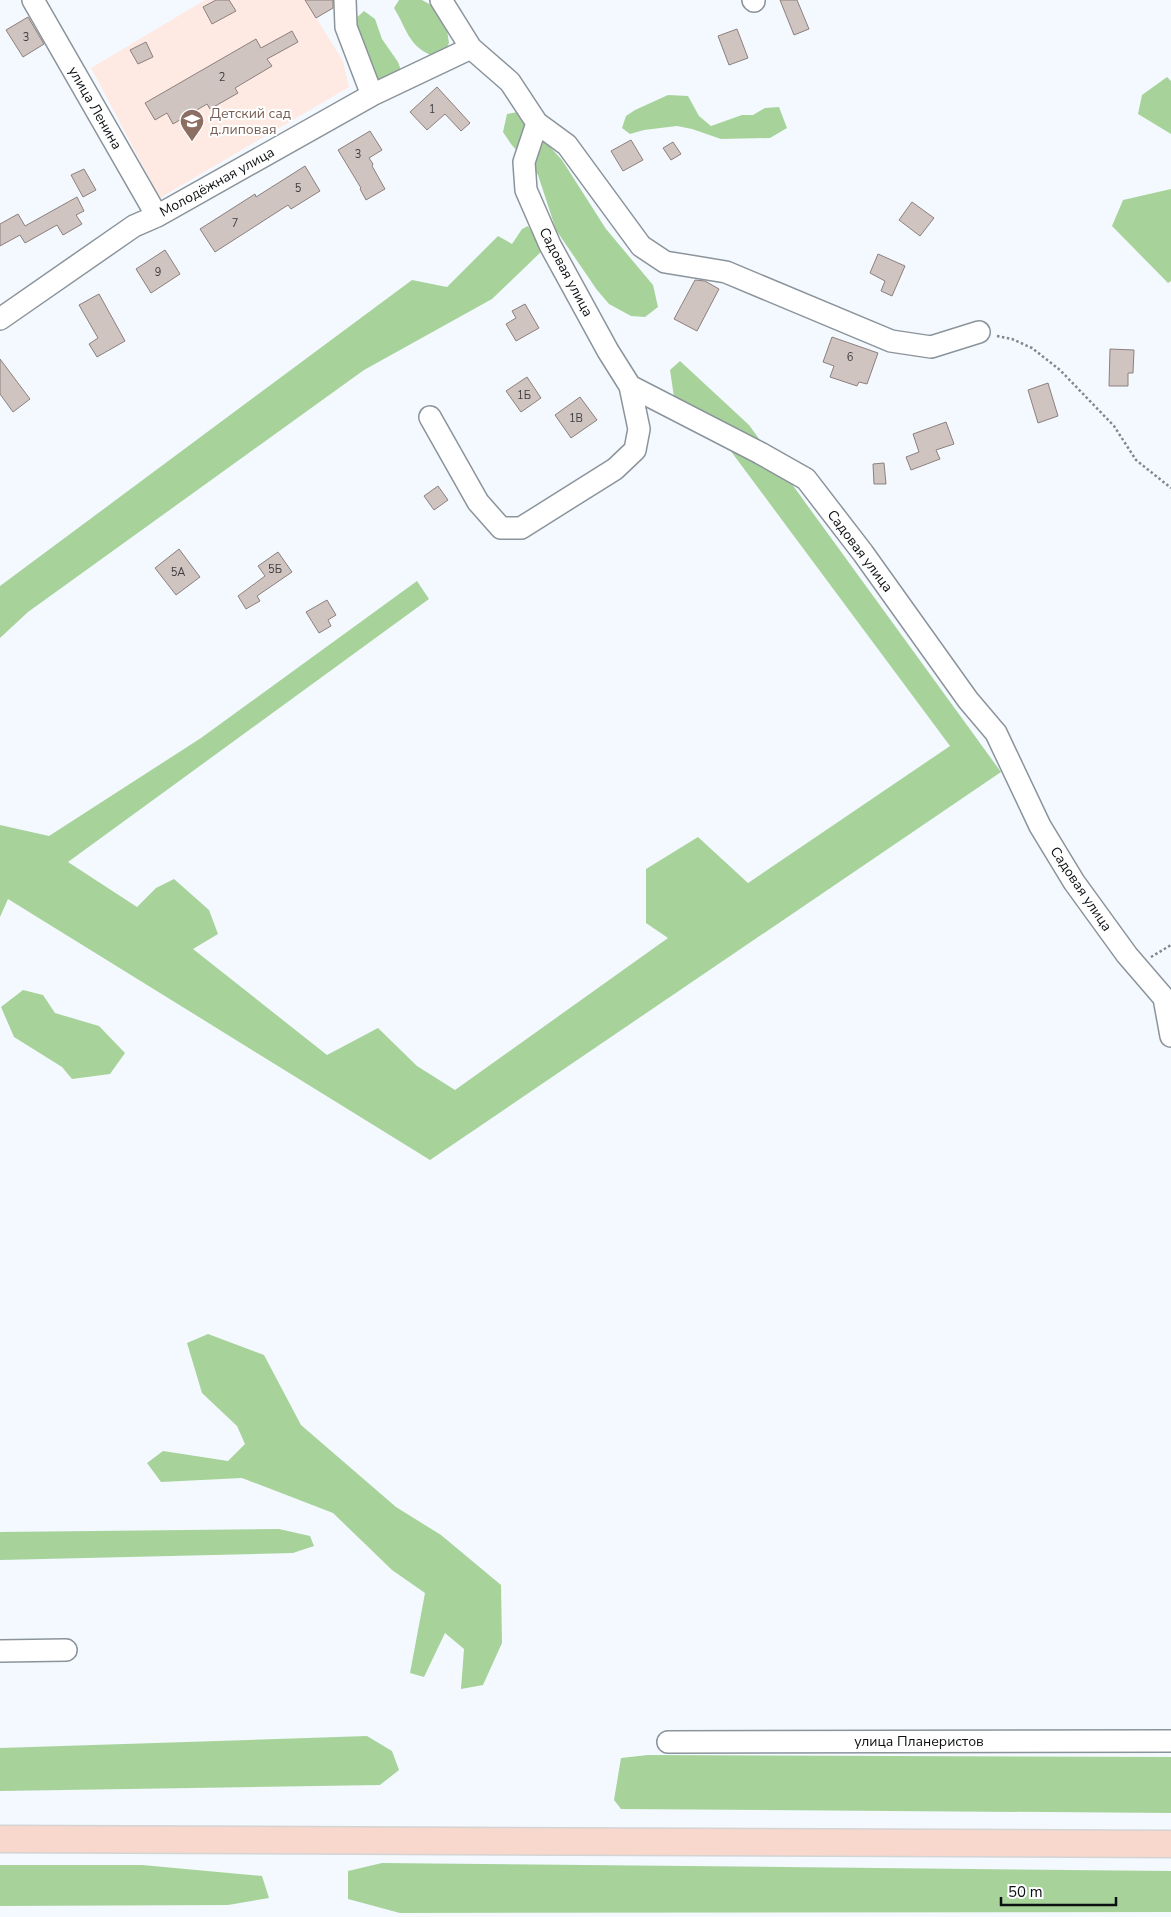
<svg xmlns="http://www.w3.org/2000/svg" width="1171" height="1917" font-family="'Nunito Sans',sans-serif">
<rect width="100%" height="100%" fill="#f3f9fe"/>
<path fill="#fee9e3" d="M205,0H305L343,61L349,87L160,198L91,68Z"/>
<path fill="#a7d39b" d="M399,0H422L431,5L447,30L449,43L445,52L433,56C408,46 407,29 394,8Z
M364,11L375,19L382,39L398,62L401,70L385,81L377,80L354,20Z
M1167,77L1171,81V134L1138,114L1142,95Z
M668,95L688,96L699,116L711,126L742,115H753L765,108L779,107L787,128L770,138L721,139L692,129L677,126L644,130L630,134L622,128L626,116L635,110Z
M518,112L562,160L606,229L653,285L658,307L645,317L631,316L609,304L597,290L556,230L538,175L511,144L503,132L507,114Z
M1171,189V281L1168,283L1112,226L1123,200Z
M528,226L543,250L492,299L364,370L28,612L0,638V586L412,280L447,287L498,236L512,244L522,229Z
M680,361L749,425L1001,772L430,1160L8,899L0,917V825L49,836L201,738L417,581L429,599L68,862L137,907L156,888L174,879L209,910L218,934L193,949L327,1055L378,1028L417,1066L455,1090L668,938L646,923V869L698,837L748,883L950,746L724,442L674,397L670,370Z
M23,990L43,995L55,1013L99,1026L125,1053L110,1074L72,1079L62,1067L14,1037L1,1007Z
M208,1334L264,1355L301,1425L396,1507L441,1535L501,1585L502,1643L483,1685L461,1689L464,1649L445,1633L424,1677L410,1673L425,1593L392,1570L333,1513L242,1478L161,1482L147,1463L163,1451L228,1461L245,1444L237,1426L202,1393L187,1343Z
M279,1529L310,1536L314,1546L293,1553L0,1560V1532Z
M367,1736L392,1751L399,1770L380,1785L0,1791V1748Z
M648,1755L1171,1757V1813L621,1809L614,1800L621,1758Z
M382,1863L1171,1871V1912L400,1913L348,1899V1871Z
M0,1865H142L262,1876L269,1898L228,1905L0,1906Z"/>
<path fill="#d0c4c1" stroke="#8c807d" d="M216,0H229L236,11L212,24L203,7Z
M305,0H333V8L316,18Z
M780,0H797L809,29L794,35Z
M28,17L44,44L23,57L6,30Z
M737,29L748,58L729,65L718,36Z
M292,31L298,42L267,59L272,66L235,88L238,93L210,109L207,104L173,124L167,113L155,120L145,103L256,39L261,48Z
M146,42L153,57L138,64L130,50Z
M437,87L470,123L461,131L445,114L427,130L410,112Z
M370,131L382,150L369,158L373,164L372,166L385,189L366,200L360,189L361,188L338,150Z
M631,140L643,160L623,171L611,151Z
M673,142L681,154L671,160L663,148Z
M305,166L320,191L291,209L288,205L215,252L200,229L255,194L256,197Z
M84,169L96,190L83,197L71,175Z
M77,197L84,211L76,215L82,224L63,235L57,225L25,243L20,235L0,246V224L18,214L25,226Z
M912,202L934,218L920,236L899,220Z
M165,250L180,274L151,293L136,269Z
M878,254L905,266L892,296L881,291L885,281L870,273Z
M695,280L705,281L719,289L697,331L674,319Z
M99,294L125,341L97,357L89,344L98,338L79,305Z
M525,304L539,328L516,341L506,324L516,318L512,311Z
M832,337L878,353L867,384L859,382L857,386L830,377L834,366L823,362Z
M1110,349L1134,350L1133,373H1128V386H1109Z
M0,359L30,399L13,412L0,394Z
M527,377L541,398L521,412L506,391Z
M1048,383L1058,416L1038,423L1028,390Z
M580,397L597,420L571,438L555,415Z
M946,422L954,444L936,450L940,459L911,470L906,457L919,452L913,434Z
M884,463L886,484H874L873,464Z
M438,486L448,500L434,510L424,496Z
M179,549L200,577L176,595L155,568Z
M278,552L292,572L257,596L260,601L246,609L238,596L265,576L258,566Z
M327,600L336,615L328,620L331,626L319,633L306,612Z"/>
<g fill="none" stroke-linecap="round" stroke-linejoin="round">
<defs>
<path id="minor" d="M33,0L157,216
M345,0L346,27L372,95
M441,0L471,48L510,82L537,123L567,145L641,246L665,262L726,272L891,341L931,347L979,332
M753,0L754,1
M537,123L524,162L526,190L550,245L608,351L630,386L760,453L806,479L863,553L968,700L996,733L1040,826L1074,882L1127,955L1164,998L1171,1036
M0,319L134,226L157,216L372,95L471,48
M430,417L478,502L501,528H521L615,469L635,450L639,429L630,386
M0,1651L66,1650
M668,1742L1171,1741"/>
<path id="major" d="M0,1839L1171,1844"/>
</defs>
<use href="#minor" stroke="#8b949b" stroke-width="24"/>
<use href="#major" stroke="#d3d4d4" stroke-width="29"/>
<path stroke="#82868a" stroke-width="2.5" stroke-dasharray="2.5 2.5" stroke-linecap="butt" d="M997,336L1012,339L1032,348L1060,370L1114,426L1136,460L1171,488
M1151,957L1171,945"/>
<use href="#minor" stroke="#fff" stroke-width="21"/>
<use href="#major" stroke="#f8d7cc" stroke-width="26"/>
</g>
<defs>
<symbol id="school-pin" viewBox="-11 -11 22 30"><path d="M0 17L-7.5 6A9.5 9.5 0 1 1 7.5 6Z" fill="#8d6e63" stroke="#fff"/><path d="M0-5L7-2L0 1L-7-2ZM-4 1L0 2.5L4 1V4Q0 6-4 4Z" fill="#fff"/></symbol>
</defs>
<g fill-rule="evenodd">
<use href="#school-pin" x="178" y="107" width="28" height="38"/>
</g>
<g text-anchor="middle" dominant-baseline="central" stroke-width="4" stroke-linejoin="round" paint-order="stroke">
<g font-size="11" fill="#3e3d3e">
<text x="26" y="37">3</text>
<text x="222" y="77">2</text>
<text x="432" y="109">1</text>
<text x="358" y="154">3</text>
<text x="298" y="188">5</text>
<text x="235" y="223">7</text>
<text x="158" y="272">9</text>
<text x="850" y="357">6</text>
<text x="524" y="395">1Б</text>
<text x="576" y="418">1В</text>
<text x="275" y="569">5Б</text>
<text x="178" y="572">5А</text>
</g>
<g font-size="14" fill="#0d1012" stroke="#fff">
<text transform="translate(95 108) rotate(60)">улица Ленина</text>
<text transform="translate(217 182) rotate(-29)">Молодёжная улица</text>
<text transform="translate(566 272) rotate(62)">Садовая улица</text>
<text transform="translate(860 551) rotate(53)">Садовая улица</text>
<text transform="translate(1081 889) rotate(56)">Садовая улица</text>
<text x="919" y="1741">улица Планеристов</text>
</g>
<g font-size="14" fill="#785e54" stroke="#fff" text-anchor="start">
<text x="210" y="113">Детский сад<tspan x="210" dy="16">д.липовая</tspan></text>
</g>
</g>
<path d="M1001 1897v8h115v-8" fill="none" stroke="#0d1012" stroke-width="2.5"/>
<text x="1008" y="1897" font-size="15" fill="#0d1012" stroke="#ffffff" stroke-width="4" paint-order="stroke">50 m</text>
</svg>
